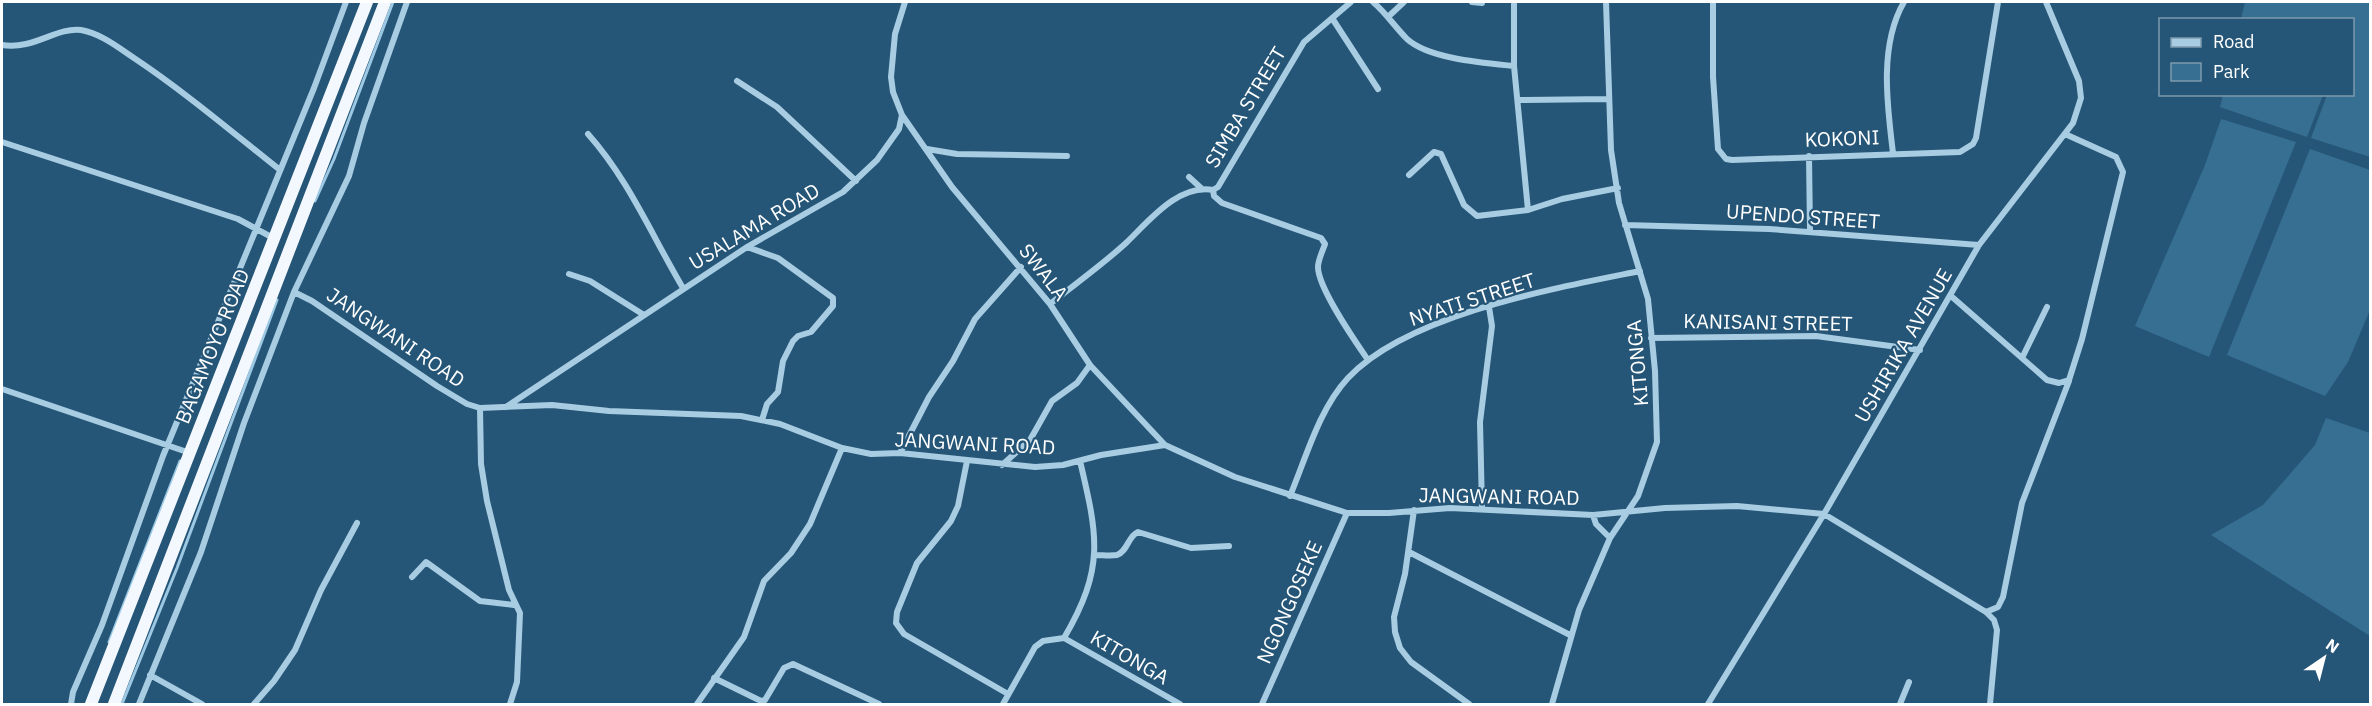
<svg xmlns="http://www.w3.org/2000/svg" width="2372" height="706" font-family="'IBM Plex Sans',sans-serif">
<rect width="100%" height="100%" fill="#265677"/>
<path fill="#376f92" d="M2245,2H2370V157L2311,138L2327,95L2352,94V20L2241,19Z
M2223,95V94L2323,95L2307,137L2220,107Z
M2221,119L2296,142L2209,357L2135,326L2205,165Z
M2310,149L2370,170V310L2348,362L2325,396L2227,355Z
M2326,418L2370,433V636L2211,535L2263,505L2315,445Z"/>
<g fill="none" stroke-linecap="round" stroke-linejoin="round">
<path stroke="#9cc8e3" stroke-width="3" d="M315,201L334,159L393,2
M109,642L180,461
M122,704L177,568L277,300"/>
<path stroke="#a8cce2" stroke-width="6" d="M1373,2C1386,13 1395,27 1407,39C1429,59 1484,63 1514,66
M1472,2L1482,3
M1514,2V66L1528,210
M1713,2V77L1718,149L1726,159L1732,160L1960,152L1973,144L1976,138L1998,2
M1389,16L1404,2
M1332,18L1378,89
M2,45C34,50 56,27 81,30C100,33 119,48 134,58C185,92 232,132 280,170
M737,81L777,107L856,181
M1518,100L1608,99
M902,115L952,187L1050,304L1090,365L1165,445
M588,134C629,180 652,236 683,288
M2,142L238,219L275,239
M927,149L957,154L1067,156
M1893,153C1887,104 1879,45 1904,2
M1809,156L1810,231
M1409,175L1434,152L1441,154L1464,205L1477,216L1528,210L1562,199L1618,188
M1189,177L1201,188
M1213,190L1214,196L1222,203L1321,238L1325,244C1323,250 1318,260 1318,267C1318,288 1355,341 1368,360
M1625,225L1769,229L1979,245
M747,247L778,258L833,298V306L811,332L798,336L793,341L783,361L778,392L767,404L762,420
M569,274L590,281L644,315
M294,292L312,301L437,386L467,404L480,408L552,405L609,411L741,416L780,424L842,448L871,454L900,453L1035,467L1063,465L1101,455L1165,445L1235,477L1347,513H1389L1450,508L1593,515L1665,508L1737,506L1824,514L1986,612L1994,620L1997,630L1990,704
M1951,296L2047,380L2059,383L2069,380L2082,339L2123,172L2116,157L2065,134
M1050,304C1075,284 1102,265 1126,243C1149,221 1178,184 1213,190L1218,187L1304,42L1351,2
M1651,338L1816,336L1920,350
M2023,356L2047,307
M2,389L190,453
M506,407L747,247L843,192L877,160L899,129L902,115L893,92L891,77L895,34L905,2
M480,408L481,464L487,501L509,590L520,613L517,682L510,704
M900,453L929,397L953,361L975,319L1021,267
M967,461L958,506L951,521L917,563L897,612L896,623L904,634L1008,694
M1002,465L1030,440L1052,401L1077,383L1090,365
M1290,496C1306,458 1319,409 1348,378C1408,314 1556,288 1640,271
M1482,508L1480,422L1492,326L1489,307
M1414,510L1405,574L1394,617L1395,632L1400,648L1411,662L1469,704
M1593,515L1596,524L1610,538
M1409,552L1570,635
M1096,555C1102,555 1111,556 1117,555C1128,551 1128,536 1138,532L1191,548L1229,546
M412,577L426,562L480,601L514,605
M1986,612L1998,607L2003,597L2022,503L2069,381
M1064,638L1180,704
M150,675L202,704
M714,678L761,701L765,700L784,668L793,664L879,704
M71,704L73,692L102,625L163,456L314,88L346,2
M139,704L201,552L244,423L294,292L349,176L364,123L407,2
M254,704L274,681L295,650L321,590L357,523
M697,704L744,637L764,581L791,553L810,524L842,448
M1003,704L1035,647L1043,641L1064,638C1105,568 1098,537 1080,461
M1262,704L1347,513
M1552,704L1579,610L1610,538L1638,496L1657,442L1655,371L1648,299L1619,203L1611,150L1606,2
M1708,704L1824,514L1979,245L2073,123L2081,98L2079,81L2046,2
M1900,704L1909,682"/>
<path stroke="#f2f8fe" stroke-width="12" d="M91,704L367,2
M114,704L385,2"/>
</g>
<g text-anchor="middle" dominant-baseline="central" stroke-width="4.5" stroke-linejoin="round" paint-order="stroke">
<g font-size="20" fill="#fff" stroke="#265677">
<text transform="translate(1245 107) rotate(-59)">SIMBA STREET</text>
<text transform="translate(1842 138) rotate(-2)">KOKONI</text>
<text transform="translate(1803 216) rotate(4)">UPENDO STREET</text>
<text transform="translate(754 226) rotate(-31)">USALAMA ROAD</text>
<text transform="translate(1044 272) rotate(52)">SWALA</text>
<text transform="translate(1472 299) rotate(-18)">NYATI STREET</text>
<text transform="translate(1768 322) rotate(1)">KANISANI STREET</text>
<text transform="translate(396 337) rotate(34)">JANGWANI ROAD</text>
<text transform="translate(1903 345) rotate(-60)">USHIRIKA AVENUE</text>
<text transform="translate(212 346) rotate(-68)">BAGAMOYO ROAD</text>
<text transform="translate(1637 363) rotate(-95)">KITONGA</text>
<text transform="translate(975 443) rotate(3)">JANGWANI ROAD</text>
<text transform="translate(1499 496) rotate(1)">JANGWANI ROAD</text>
<text transform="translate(1289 602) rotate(-66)">NGONGOSEKE</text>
<text transform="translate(1130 657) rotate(30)">KITONGA</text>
</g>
</g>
<rect width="2372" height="706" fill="none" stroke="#ffffff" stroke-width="6"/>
<rect x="2159" y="18" width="195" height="78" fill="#265677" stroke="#7d9aad" stroke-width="1.5"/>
<rect x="2171" y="38" width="30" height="9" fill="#a8cce2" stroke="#7d9aad" stroke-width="1.5"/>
<text x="2213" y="48" font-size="18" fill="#ffffff">Road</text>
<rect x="2171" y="63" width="30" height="18" fill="#376f92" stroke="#7d9aad" stroke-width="1.5"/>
<text x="2213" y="78" font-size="18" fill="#ffffff">Park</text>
<g transform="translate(2324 658) rotate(35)" stroke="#265677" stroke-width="4.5" paint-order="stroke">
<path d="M0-4.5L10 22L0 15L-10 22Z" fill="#ffffff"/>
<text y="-9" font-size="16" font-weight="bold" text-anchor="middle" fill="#ffffff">N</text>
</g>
</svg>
